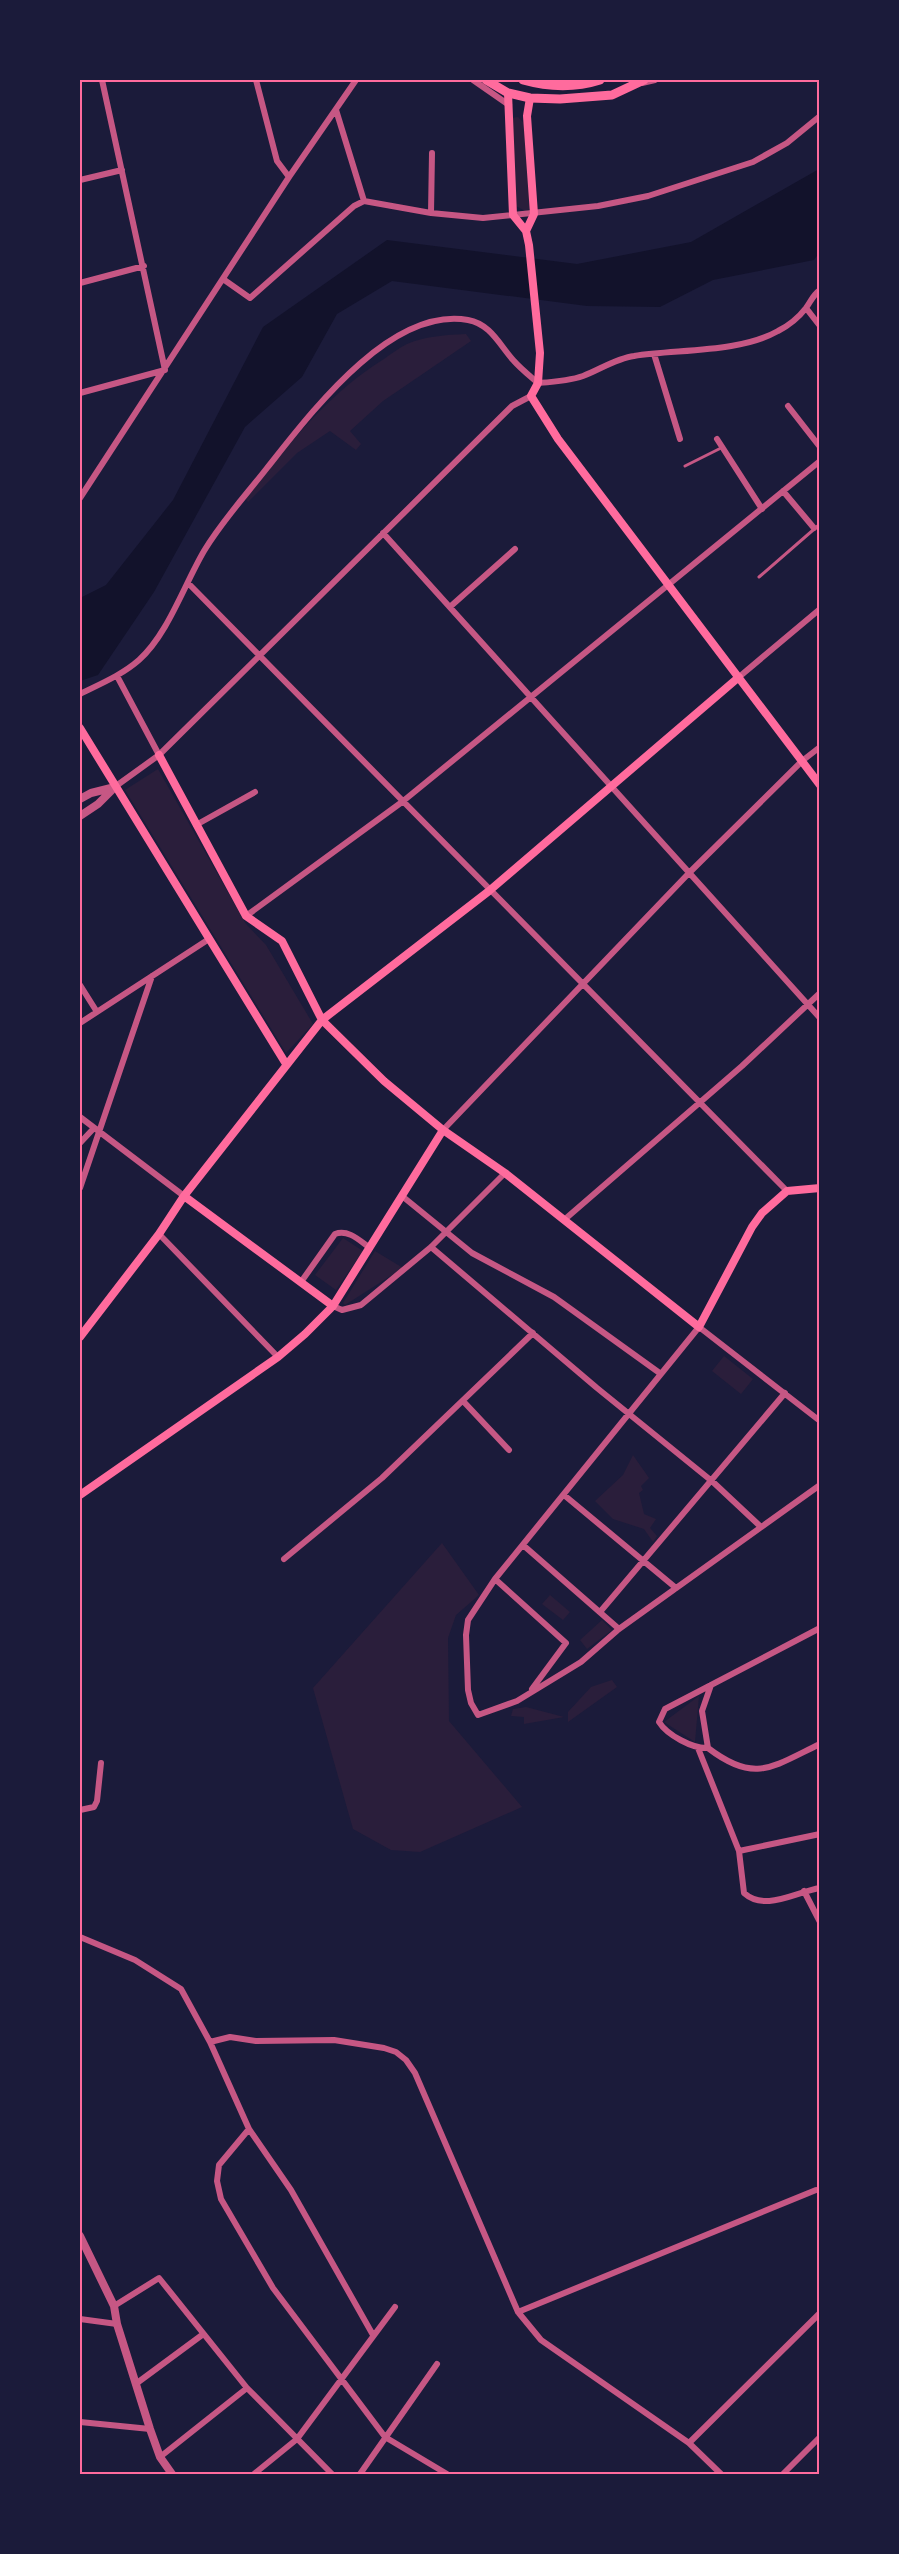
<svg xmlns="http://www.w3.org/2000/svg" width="899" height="2554" font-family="Manrope,sans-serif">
<rect width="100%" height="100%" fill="#1b1b3a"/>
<path fill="#2a1e3b" d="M518,117L524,123L533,208L525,211L516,206L510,118Z
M466,334L471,341L383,401L350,431L361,444L356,450L330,431L297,453L248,502L245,498C287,447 327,394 384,359C391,354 399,348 407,344C426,336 446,335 466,334Z
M158,769L246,924L266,945L313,1024L286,1053L125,790Z
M343,1238L363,1251L336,1290L315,1275Z
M375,1251L403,1268L345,1305L343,1303Z
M724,1356L753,1379L741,1394L712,1371Z
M633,1455L649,1478L641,1486L643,1490L639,1493L644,1514L656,1519L650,1528L657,1536L653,1542L644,1529L613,1519L595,1501L623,1475Z
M442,1543L479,1595L456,1615L448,1638L449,1721L522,1807L420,1852L391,1850L353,1829L313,1688Z
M550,1595L570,1612L563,1620L542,1604Z
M602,1620L612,1630L587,1649L580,1640Z
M612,1680L617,1687L568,1722V1712L591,1687Z
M699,1696L695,1742L664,1722Z
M526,1707L564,1717L524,1724V1717L511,1716L513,1709Z"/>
<path fill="#12122b" d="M819,169V253L814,260L713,280L660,307L587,306L392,281L337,314L302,377L245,427L154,592L98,675L80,681V598L106,585L173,500L263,327L387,240L577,264L691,242Z"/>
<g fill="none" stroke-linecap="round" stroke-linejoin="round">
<path stroke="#c65784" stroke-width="3" d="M685,466L721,448
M759,577L820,524"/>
<path stroke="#c65784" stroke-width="6" d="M256,80L277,161L289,177
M473,80L509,105
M642,83L655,80
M336,110L364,201
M80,180L122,170
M431,213L432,153
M223,279L250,298L354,206L364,201L431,213L483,218L598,206L648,196L753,162L787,143L820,116
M80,283L144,266
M806,308L820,326
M654,354L680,439
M80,393L165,370L102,80
M788,406L820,447
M717,439L762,509
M783,491L814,528
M80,498L289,177L356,80
M383,533L820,1018
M188,583L787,1191
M451,606L515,549
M117,676L159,755
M739,677L820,609
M80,694C100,684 122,675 139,660C168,634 184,585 204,551C222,521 246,495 267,468C310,414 390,306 468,320C491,324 500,346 514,361C521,369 530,376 538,383C552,382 569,381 583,376C599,370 617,358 634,356C678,349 739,353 778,331C788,326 799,317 806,308C811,301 813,295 820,290
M116,786L159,755L512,406L531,396
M196,825L255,792
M246,916L402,802L820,461
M80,985L97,1012
M80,1023L209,939
M80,1117L184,1196
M443,1130L689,873L802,761L820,747
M80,1143L94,1128
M80,1188L152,976
M402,1196L472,1253L554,1297L661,1374
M564,1220L742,1066L820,993
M159,1234L278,1357
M431,1247L597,1388L713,1482L761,1527
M301,1282L335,1234C348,1229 359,1240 370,1248
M333,1306L342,1310L361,1305L431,1247L505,1173
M463,1401L509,1450
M820,1421L699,1327L495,1579L468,1620L466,1635L468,1690L471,1703L478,1715L517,1701L581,1662L619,1629L820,1485
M564,1495L676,1588
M523,1545L619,1629
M284,1559L382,1478L533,1333
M495,1579L566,1643L532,1689
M600,1612L785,1393
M698,1748L739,1851L744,1893C765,1912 795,1892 820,1888
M708,1748C693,1749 667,1735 659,1722L665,1709L820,1628
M708,1748C755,1784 772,1767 820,1744
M708,1748L702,1711L711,1685
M80,1810L94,1807L97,1801L101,1763
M739,1851L820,1834
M804,1891L820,1922
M80,1937L135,1960L181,1989L210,2042L249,2129L291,2190L373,2335
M210,2042L230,2037L256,2041L334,2040L384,2048L396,2052L406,2060L415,2073L518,2312L541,2340L689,2443L721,2474
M249,2129L219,2165L217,2181L221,2199L273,2288L385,2437L447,2474
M114,2306L159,2278L247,2388L332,2474
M518,2312L816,2190
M80,2319L117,2324
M137,2383L202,2335
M80,2422L150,2429
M689,2443L820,2313
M160,2457L247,2388
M254,2474L297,2439L395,2307
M360,2474L437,2364
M783,2474L820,2437"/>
<path stroke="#c65784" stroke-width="8" d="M80,799L91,793L115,787
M80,816L98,804L116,786
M80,2236L114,2306L117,2324L150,2429L160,2457L172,2474"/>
<path stroke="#ff6b9d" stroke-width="8" d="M508,93L513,215L526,231L529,245L540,353L538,383L531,396L558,439L820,785
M526,231L534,214L527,116L530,98
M80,728L286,1064
M159,755L246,916L282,941L322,1020L384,1081L443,1130L505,1173L699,1327L752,1227L762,1213L787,1191L820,1188
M184,1196L333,1306
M80,1337L159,1234L184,1196L322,1020L489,891L739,677
M80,1495L278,1357L305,1334L333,1306L443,1130"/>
<path stroke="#ff6b9d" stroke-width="9" d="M486,80L508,93L530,98L560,99L612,95L644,80
M523,80C548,87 575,88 600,80"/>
</g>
<rect width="899" height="2554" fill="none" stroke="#1b1b3a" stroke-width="162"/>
<rect x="81" y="81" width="737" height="2392" fill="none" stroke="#ff6b9d" stroke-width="2"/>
</svg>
